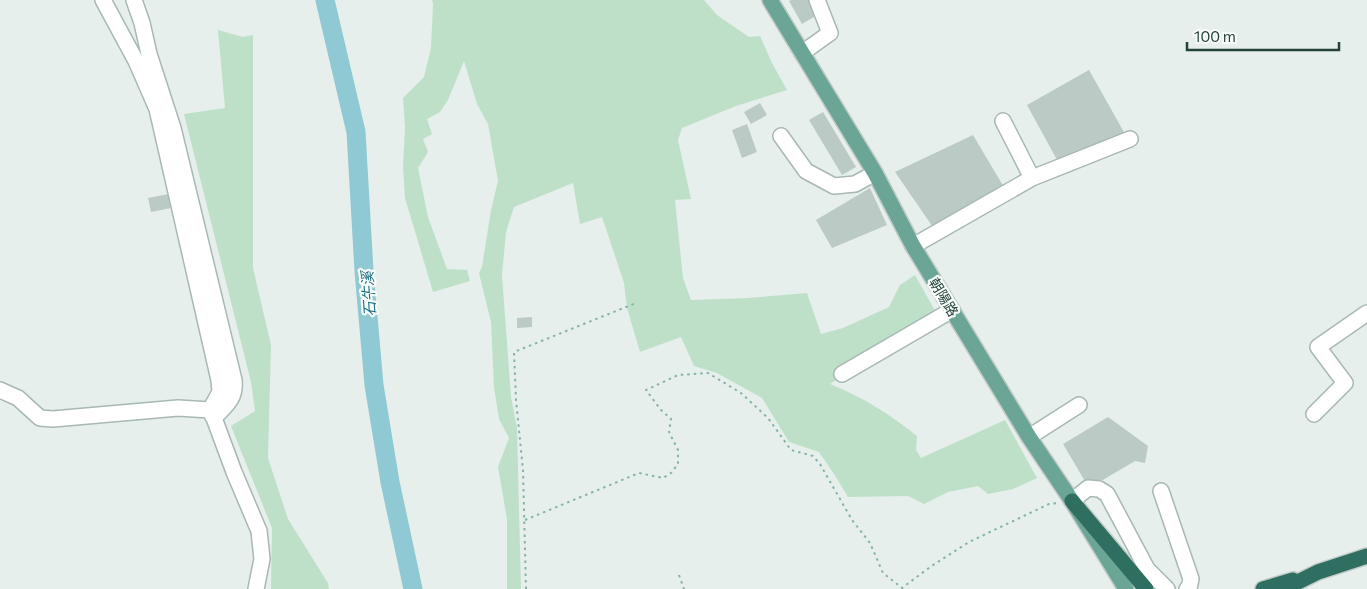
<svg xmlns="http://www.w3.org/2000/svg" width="1367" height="589" font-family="Commissioner,'Noto Sans TC',sans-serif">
<rect width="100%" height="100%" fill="#e6efeb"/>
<path fill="#bfe0c8" d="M432,0H704L717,15L749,37L760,36L772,63L787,90L736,106L682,128L678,140L691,199L675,200L683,278L691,300L748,298L807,293L821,334L843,328L889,307L900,285L915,275L938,316L897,337L830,384C862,397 890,414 917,436L916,450L921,458L1005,420L1037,478L1013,489L988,494L978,486L948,492L924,504L908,496L848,497L834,474L819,452L789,442L762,398L717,373L694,366L681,337L640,352L627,308L624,283L602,217L580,224L573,183L514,207L506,232L502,275L511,397L517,428L521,589H507V519L498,467L509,438L499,419L494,387L491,322L479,273L482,267L491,210L498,181L488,124L477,104L464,61L448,100L440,112L427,119L432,134L423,139L428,152L418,168L428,217L447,269L467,270L470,281L433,292L405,198L403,167L405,127L403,98L424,77L431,48L433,4Z
M218,30L243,37L253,35V268L271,345L268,458L288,519L328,583L329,589H271L272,528L231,426L255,411L251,382L184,114L225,108Z"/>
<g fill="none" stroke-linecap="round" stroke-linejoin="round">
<path stroke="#8ec9d4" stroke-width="19" d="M325,0L356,132L364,271L374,385L390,482L413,589"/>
</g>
<path fill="#bbcac4" d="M791,0H810L819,14L802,24L789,1Z
M1089,70L1125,134L1062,169L1027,105Z
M760,103L767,115L751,124L744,112Z
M823,112L856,167L842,175L809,120Z
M747,124L757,152L742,158L732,130Z
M973,135L1008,194L937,233L895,172Z
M870,188L887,225L832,248L816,220Z
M169,194L171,208L151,212L148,198Z
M532,317V327L517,328V318Z
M1108,417L1148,446L1145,463L1135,461L1089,488L1063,444Z"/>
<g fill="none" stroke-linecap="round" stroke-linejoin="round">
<defs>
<path id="minor" d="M103,0L136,61L157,109L219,380L220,392L210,410
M134,0L142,23L149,54L173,128L234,380C236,399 226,405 214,418L234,472L259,531L262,559L256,589
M802,53L830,33L817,0
M1003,121L1032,178
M781,136L806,171L834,186L855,184L875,173
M913,246L1032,178L1130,139
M842,374L952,310
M0,390L18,398L40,418L53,419L178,408L210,410L213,417
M1314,414L1345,383L1318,347L1367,313
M1029,437L1079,405
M1161,491L1191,579L1189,588L1187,589
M1072,501L1088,488L1099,489L1107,494L1147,569L1167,589"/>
<path id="major" d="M770,0L875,173L913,246L1029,437L1072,501L1126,589"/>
<path id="highway" d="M1072,501L1146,589
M1263,589L1293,580
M1284,589L1318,572L1367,556"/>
</defs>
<use href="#minor" stroke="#a8b8b2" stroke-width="18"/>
<use href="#major" stroke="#c2cac8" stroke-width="18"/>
<use href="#highway" stroke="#c2cac8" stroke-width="18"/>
<path stroke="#86b3a5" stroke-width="2" stroke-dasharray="2.5 4" stroke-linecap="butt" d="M525,520L639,473L663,478L671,473L678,464V450L669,432L671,419L661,410L646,390L678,375L708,373L741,393L768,418L791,450L813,456L820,464L852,520L870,543L883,573L902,588L930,567L969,542L1049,504L1059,503
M679,575L684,589
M526,589L523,470L516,400L514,352L636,303"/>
<use href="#minor" stroke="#fff" stroke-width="15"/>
<use href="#major" stroke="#6aa596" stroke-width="15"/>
<use href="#highway" stroke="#2f6f62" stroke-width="15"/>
</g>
<g text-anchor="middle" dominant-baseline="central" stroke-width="4.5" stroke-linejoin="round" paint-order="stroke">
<g font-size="14" fill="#24423a" stroke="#f7fbf9">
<text transform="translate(944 297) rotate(59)">朝陽路</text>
</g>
<g font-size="15" font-style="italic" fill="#1c6f80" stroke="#f7fbf9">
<text transform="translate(368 294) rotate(-94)">石牛溪</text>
</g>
</g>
<path d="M1187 42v8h152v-8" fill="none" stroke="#24423a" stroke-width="2.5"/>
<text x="1194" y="42" font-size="15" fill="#24423a" stroke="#f7fbf9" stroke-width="4" paint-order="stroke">100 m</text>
</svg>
